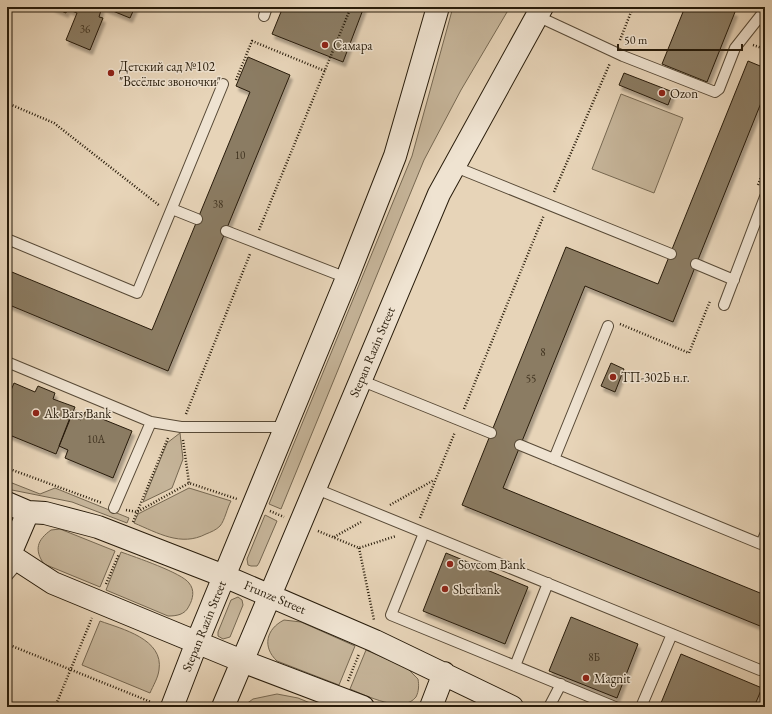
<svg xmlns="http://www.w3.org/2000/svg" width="772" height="714" font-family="'EB Garamond',serif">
<defs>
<filter id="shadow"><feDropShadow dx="2.5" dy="4.5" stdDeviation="1" flood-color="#0004"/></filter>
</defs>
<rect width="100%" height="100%" fill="#e7d4b8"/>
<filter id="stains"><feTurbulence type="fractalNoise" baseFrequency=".005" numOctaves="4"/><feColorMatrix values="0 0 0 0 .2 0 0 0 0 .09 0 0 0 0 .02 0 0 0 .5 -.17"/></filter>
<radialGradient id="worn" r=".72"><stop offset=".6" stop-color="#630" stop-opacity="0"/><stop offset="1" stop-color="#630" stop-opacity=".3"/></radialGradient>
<path fill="#c6b59a" stroke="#766852" d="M453,7H510L461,90L424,160L281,509L269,504L412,156Z
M621,94L683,118L654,193L592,169Z
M180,433L183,459L172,488L143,502L167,443Z
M7,481L40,494L55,488L129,518L127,523L72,502L7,489Z
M189,488L231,501C227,508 225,520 220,526C216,530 211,532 206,534C181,547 158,533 134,523L138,514Z
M265,515L277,521L259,563L257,566H251L248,565L247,559Z
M60,529L115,551L100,587L44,564C34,550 37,540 51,530Z
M121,552C135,557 182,573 189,583C195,590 193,599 189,606C185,615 176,616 168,616L106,590Z
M238,597L242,600L243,605L230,637L223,639L218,636V632L231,600Z
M284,620L301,622L355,646L339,685L277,661C262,647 266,629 284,620Z
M100,621C122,629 164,639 159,670C158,678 153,686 150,693L82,665Z
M366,650L407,668L418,679C419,685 419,691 416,697C403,714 367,696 350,689Z
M277,694L298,698L320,707H242L253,699Z"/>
<path fill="#8b7b64" stroke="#271b0a" filter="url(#shadow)" d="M52,7H102L99,17L103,18L90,50L66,40L77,13L67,9L66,13Z
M103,7H135L130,18Z
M283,7H364L343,62L272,34Z
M685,7H723L735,12L707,82L662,64Z
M248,57L290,75L168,371L7,304V270L152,330L250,92L236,86Z
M748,61L765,68V99L763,98L673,322L585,286L503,488L765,595V628L462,505L566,247L658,284Z
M624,73L673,92L668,105L619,85Z
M611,363L624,369L615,392L601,386Z
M14,383L35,392L38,386L55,393L53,399L75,407L56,454L7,434V400Z
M85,412L132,431L113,478L65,458L68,450L59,446L71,415L81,420Z
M446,553L528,587L505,644L423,611Z
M571,617L638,644L617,698L549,671Z
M681,654L762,688L754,707H670L661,703Z"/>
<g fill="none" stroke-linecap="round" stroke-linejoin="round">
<defs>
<path id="service" d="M264,16L267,7
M537,16L623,56L715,92L719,89L735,48L765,10
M453,166L671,254
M172,209L197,219
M226,231L347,278
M7,239L137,293L223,84
M696,264L734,280
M724,305L765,197
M7,362L151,422L181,427H286
M360,380L491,433
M520,445L761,544L765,535
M554,459L608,326
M314,488L760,670
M114,508L151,422
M424,533L391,615L615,707
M7,576L19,562
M515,666L548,583
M549,707L561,684
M641,707L672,634"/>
<path id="secondary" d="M7,503L28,512L45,513L98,527L224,576L375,641L512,707
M7,553L53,583L242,661L363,707
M10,554L28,512
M172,707L197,642L347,278L395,156L438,7
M223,707L439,194L542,7
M431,707L444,673"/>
</defs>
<use href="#service" stroke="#574936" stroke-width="12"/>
<use href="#secondary" stroke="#271b0a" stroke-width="24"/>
<path stroke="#271b0a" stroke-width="2.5" stroke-dasharray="1 2" stroke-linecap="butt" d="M620,40L633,7
M753,45L765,49
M236,80L252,41L325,71
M7,103L54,123L160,206
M758,185L765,167
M554,192L610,63
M259,230L351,7
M620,324L689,353L710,301
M464,409L544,215
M186,414L250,254
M183,440L189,483
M7,468L102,503
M390,505L434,480
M126,510L137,512L189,483L237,499
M270,511L284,517
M420,518L455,432
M133,522L168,438
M318,531L359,548L396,536
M334,537L361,522
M359,548L374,620
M106,584L119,554
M7,644L151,702
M348,681L359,654
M55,707L92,618"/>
<use href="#service" stroke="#efe3d1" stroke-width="10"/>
<use href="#secondary" stroke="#efe3d1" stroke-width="22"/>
</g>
<g fill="#8f2418" stroke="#efe3d1" stroke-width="1.5">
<circle cx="325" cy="45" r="4"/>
<circle cx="111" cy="73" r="4"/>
<circle cx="662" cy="93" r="4"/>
<circle cx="613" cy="377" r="4"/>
<circle cx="36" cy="413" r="4"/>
<circle cx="450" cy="564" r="4"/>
<circle cx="445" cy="589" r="4"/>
<circle cx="586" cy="678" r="4"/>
</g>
<g text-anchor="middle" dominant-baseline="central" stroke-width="3" stroke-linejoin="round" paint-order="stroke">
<g font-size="11" fill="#403320">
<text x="85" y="29">36</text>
<text x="240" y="155">10</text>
<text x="218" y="204">38</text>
<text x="543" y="352">8</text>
<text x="531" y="378">55</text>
<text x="96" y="439">10А</text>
<text x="594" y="657">8Б</text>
</g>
<g font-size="13" fill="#271b0a" stroke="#efe3d1" text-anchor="start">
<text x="333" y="45">Самара</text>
<text x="119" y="66">Детский сад №102<tspan x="119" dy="15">"Весёлые звоночки"</tspan></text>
<text x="670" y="93">Ozon</text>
<text x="621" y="377">ТП-302Б н.г.</text>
<text x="44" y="413">Ak Bars Bank</text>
<text x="458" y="564">Sovcom Bank</text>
<text x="453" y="589">Sberbank</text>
<text x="594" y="678">Magnit</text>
</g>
<g font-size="13" fill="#271b0a" stroke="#efe3d1">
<text transform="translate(372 352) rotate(-67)">Stepan Razin Street</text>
<text transform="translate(275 597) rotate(23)">Frunze Street</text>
<text transform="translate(204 626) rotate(-68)">Stepan Razin Street</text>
</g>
</g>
<rect width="772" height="714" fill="none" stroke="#e7d4b8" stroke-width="24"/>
<rect x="8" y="8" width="756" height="698" fill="none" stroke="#271b0a" stroke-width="2"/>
<rect x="12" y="12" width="748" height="690" fill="none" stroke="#271b0a"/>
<path d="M618 44v6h124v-6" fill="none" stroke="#271b0a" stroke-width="2"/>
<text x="624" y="44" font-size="12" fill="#271b0a" stroke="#efe3d1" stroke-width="3" paint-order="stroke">50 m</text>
<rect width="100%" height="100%" filter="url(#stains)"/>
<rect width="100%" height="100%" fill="url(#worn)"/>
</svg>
